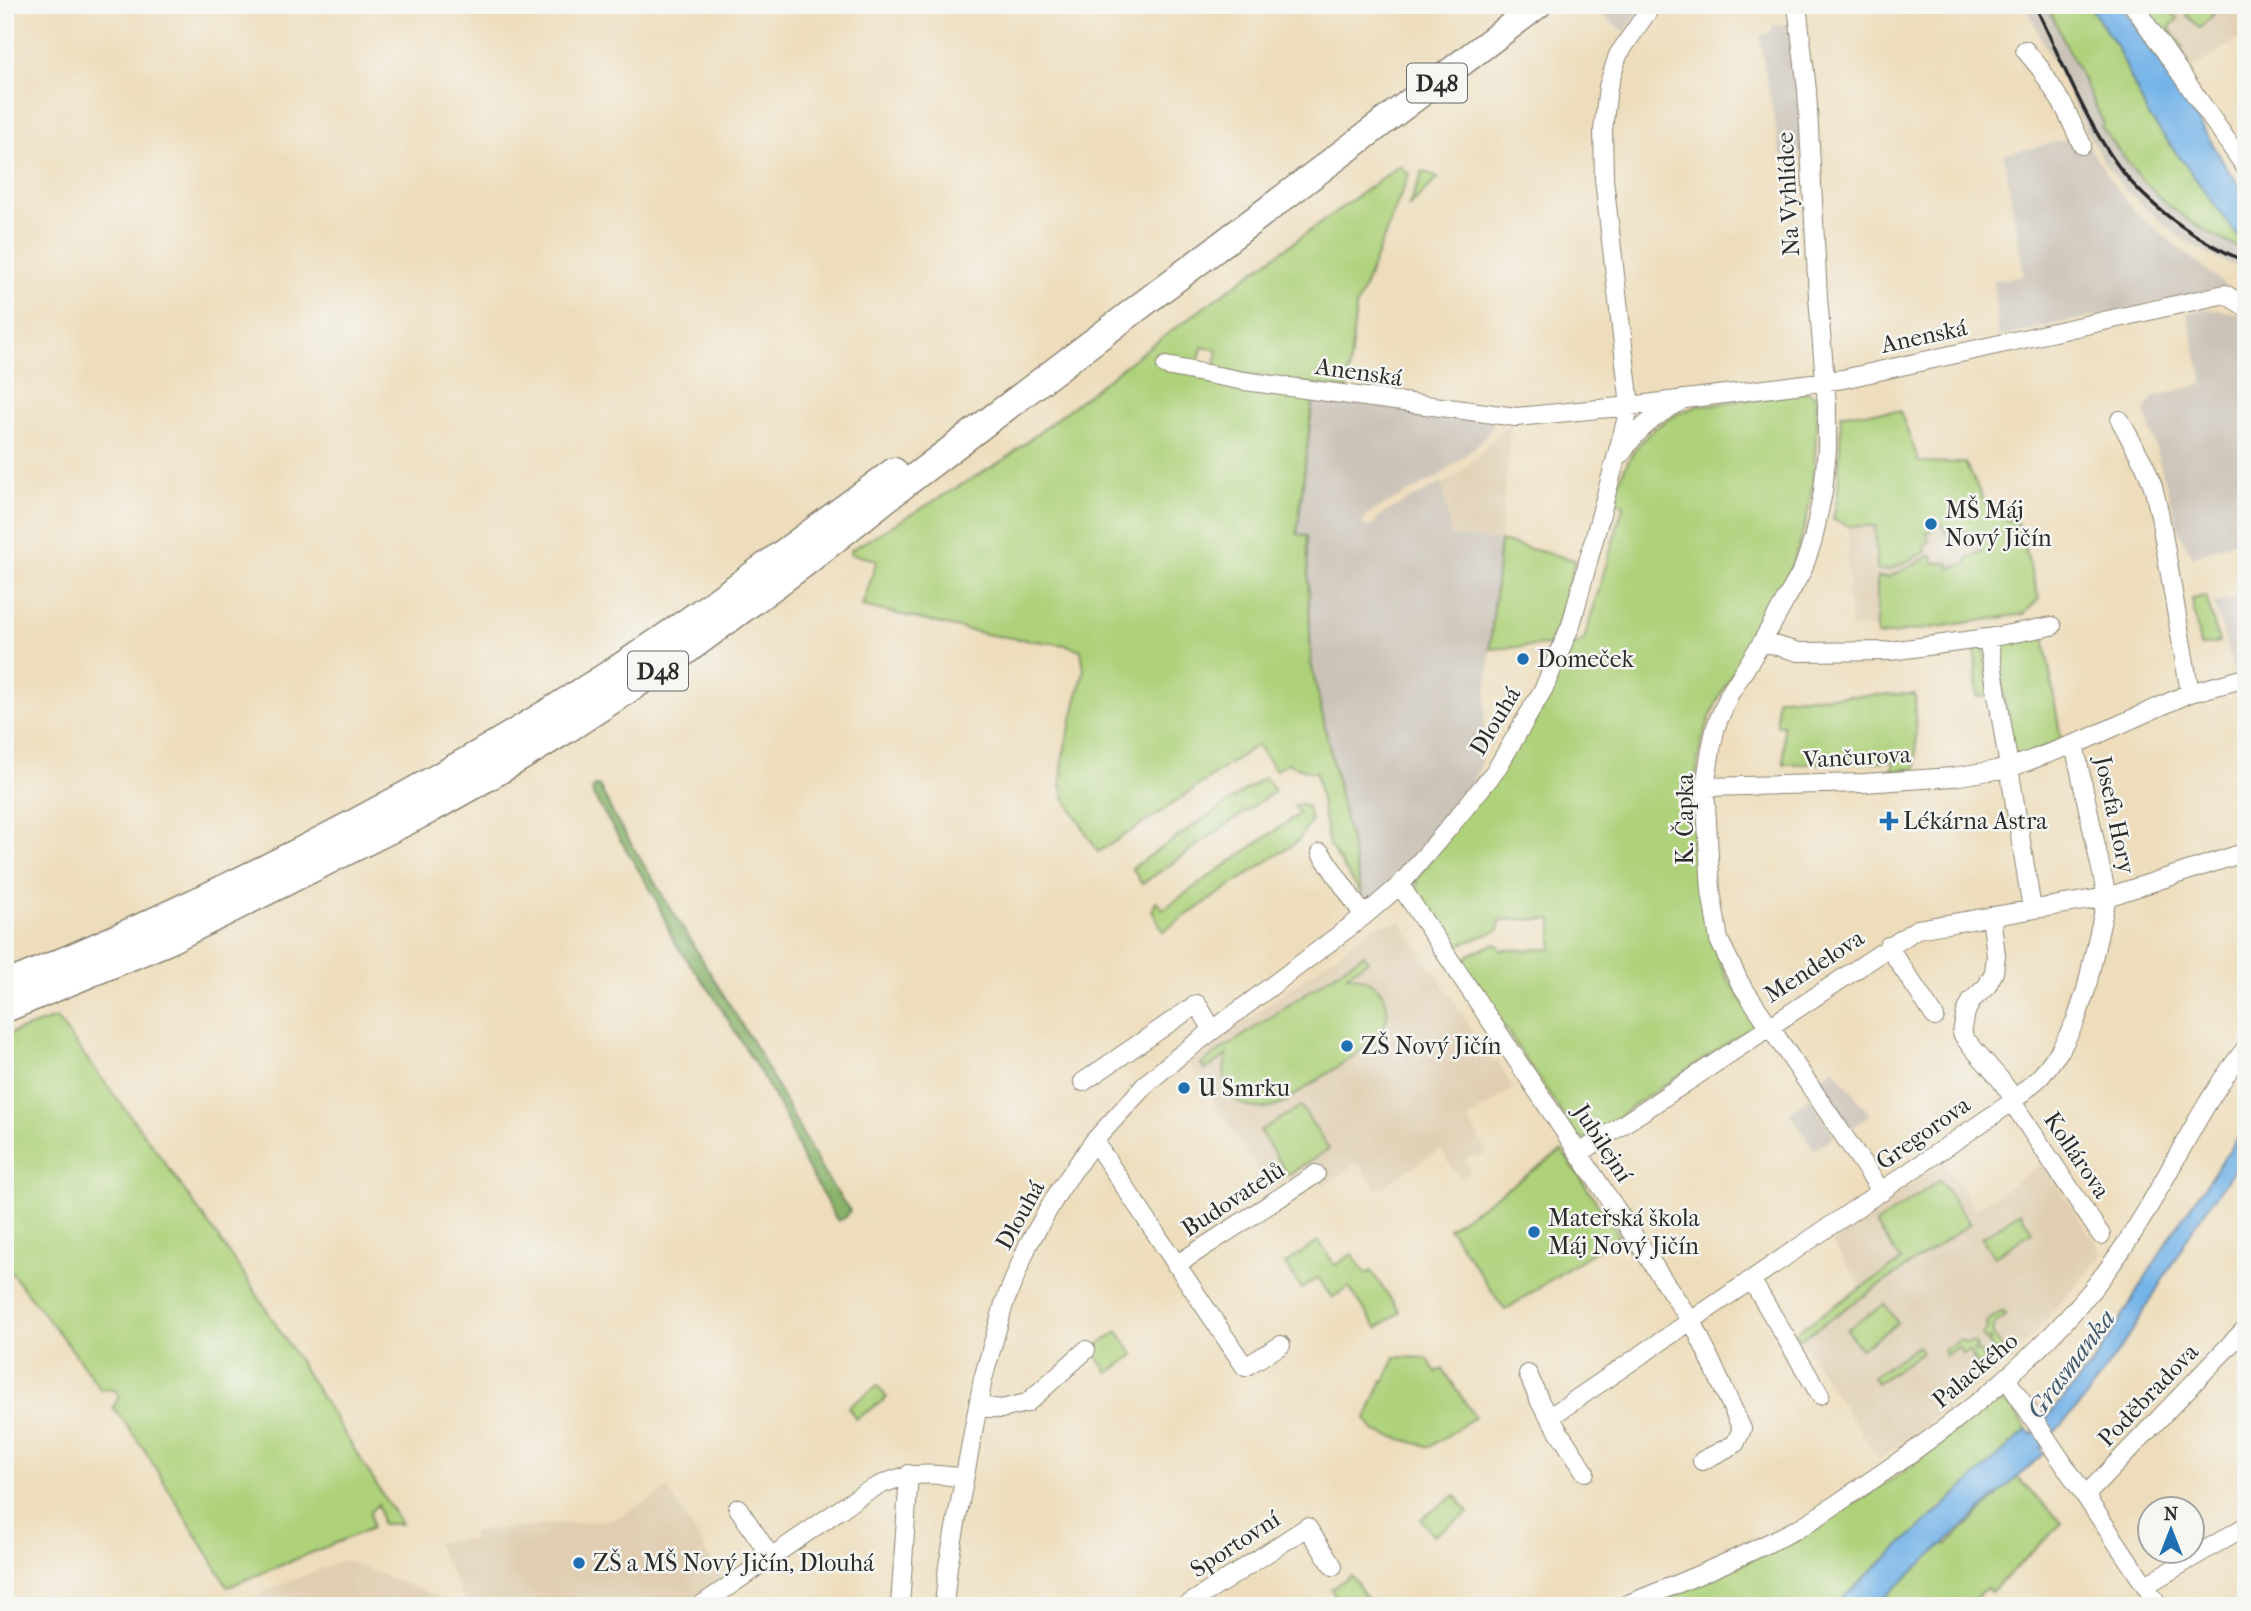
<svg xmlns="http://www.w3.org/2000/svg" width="2251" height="1611" font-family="'IM FELL French Canon',serif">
<rect width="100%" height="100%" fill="#f6f6f2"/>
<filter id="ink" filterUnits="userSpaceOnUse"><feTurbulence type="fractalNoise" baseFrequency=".0143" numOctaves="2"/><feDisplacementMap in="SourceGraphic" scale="14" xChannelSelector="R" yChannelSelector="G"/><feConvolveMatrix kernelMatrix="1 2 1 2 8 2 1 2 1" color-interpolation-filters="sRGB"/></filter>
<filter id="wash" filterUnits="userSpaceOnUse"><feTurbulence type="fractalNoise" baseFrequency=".00686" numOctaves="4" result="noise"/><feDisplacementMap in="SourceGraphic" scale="28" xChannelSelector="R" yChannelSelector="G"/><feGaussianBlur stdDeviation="1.57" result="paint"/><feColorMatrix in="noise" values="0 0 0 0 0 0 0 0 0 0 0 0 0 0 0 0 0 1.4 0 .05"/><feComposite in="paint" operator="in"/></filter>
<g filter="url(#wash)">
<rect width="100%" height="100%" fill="#edddbc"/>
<path fill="#dfceb1" d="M2145,5H2246V35L2190,70Z
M1900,411L1919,462L1965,463L1992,515L2018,523L2039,599L2024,614L1877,636L1878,628L1851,629L1849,601L1847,600L1846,589L1849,588L1846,555H1848V526L1833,520L1838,493L1841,414Z
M1508,424H1511L1500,541L1451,536L1442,484L1460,473Z
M1401,922L1464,1016L1472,1031L1493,1063L1497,1061L1513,1089L1467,1120L1488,1152L1477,1159L1474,1155L1465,1160L1471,1171L1459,1178L1440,1149L1378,1190L1357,1163L1323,1186L1310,1164L1271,1190L1189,1063L1376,925Z
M1944,1162L1975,1209L2043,1164L2103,1254L2011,1359L1879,1460L1794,1331L1861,1286L1829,1239Z
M668,1489L726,1584L694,1606H467L435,1542L474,1539L470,1532L615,1519Z
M344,1560L434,1595L458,1606H239L265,1591Z"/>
<path fill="#cbc3b8" d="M1609,5H1642L1625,32L1599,13Z
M2025,5H2046L2104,125L2218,239L2246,251V271L2209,255L2182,239L2126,191L2107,167L2088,134Z
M1793,24L1803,153L1781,156L1759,37L1772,30V25Z
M2082,136L2113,183L2134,211L2227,287L1998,337L1993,280L2024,276L2004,154Z
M2204,309L2237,313L2246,318V537L2192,557L2180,534L2145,411L2153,397L2203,384L2187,313Z
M1313,398L1493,421V427L1473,449L1438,477L1366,515L1363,526L1373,527L1377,518L1384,513L1442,483L1451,536L1500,541L1480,766L1472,782L1474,786L1389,884L1368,902L1362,895L1311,663L1307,536L1297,535Z
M2246,596V668L2234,670L2214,603Z
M1834,1068L1870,1115L1851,1129L1817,1081Z
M1810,1098L1835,1136L1814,1150L1789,1112Z"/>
<path fill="#aed17a" stroke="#6c7e52" stroke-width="2" d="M2047,5H2089L2117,47L2147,113L2246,247V251C2175,220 2144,189 2101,126L2104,124Z
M2145,5H2165L2178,18L2169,28L2183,47L2177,51Z
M2191,5H2205L2214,14L2200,28L2184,12Z
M1399,166L1409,174L1356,308L1347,389L1214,370L1218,350L1202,347L1197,367L1313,398L1297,534L1307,536L1311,663L1362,895L1329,845L1316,772H1311L1287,763L1275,770L1257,745L1161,812L1098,852L1064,797L1061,784L1063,756L1084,670L1081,650L1066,645L990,635L862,606L877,560L850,554L851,550L1005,459L1137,356Z
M1423,171L1438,178L1408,208Z
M1808,392L1815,396L1820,404L1816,405C1818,481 1808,543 1771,610C1745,656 1716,690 1702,742C1689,792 1699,851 1702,902C1706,928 1714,951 1726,975C1735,991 1747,1005 1754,1022L1752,1027L1630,1108L1595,1136L1588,1139L1578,1138L1463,965L1468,955L1494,944H1497L1501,950L1552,949V919L1500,920L1499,929L1497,931L1453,947L1449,945L1415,893L1418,877L1569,648L1584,640L1624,504L1613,501C1626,452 1648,422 1698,406Z
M1900,411L1919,462L1965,463L1992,515L2018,523L2039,599L2024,614L1877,636V577H1889L1932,555L1934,563L1941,562L1945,564L1949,563L1950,568L1968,564L1967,559L1981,552L1976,531L1946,535L1943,525L1933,527V530L1927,532L1929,542L1924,545L1926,552L1889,570H1877L1875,526H1848L1833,520L1838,493L1841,414Z
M1500,541L1575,560L1560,620L1548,645L1490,649Z
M2206,596L2219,642L2200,646L2192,599Z
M2044,636L2061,740L2023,756L2013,752L1996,647L1998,643Z
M1975,643L1984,647L1990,696L1977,697Z
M1915,694L1916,768L1892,771L1895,761L1784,764L1783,725H1777V698Z
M1265,777L1275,791L1142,884L1132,868Z
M1300,804L1307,807L1311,821L1298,841L1163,931L1152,911L1156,901L1163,909L1299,814L1294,805Z
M1364,954L1368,960L1347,975C1387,979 1400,1013 1373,1043L1280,1105C1243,1118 1215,1093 1227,1055L1205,1070L1201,1064Z
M56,1018L153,1146L248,1280L401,1524H382L378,1504L370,1512L372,1528L228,1587L144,1449L113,1407L118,1399V1392L111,1389L101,1390L73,1351L5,1265V1035Z
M1301,1106L1329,1149L1288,1175L1260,1131Z
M1562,1151L1619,1235L1505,1310L1449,1228Z
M1940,1180L1970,1224L1799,1340L1795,1333L1901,1261L1876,1224Z
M2020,1212L2032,1232L1994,1257L1982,1238Z
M1319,1241L1335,1265L1352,1254L1366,1274L1371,1271L1400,1312L1377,1328L1349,1287L1332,1298L1318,1278L1302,1289L1285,1264Z
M1885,1304L1898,1323L1860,1349L1847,1329Z
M2002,1311L2006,1315C1983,1330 1993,1336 2011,1359L2005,1358L2000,1360L1988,1343L1991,1341L1990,1339L1986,1341L1982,1335L1987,1328L1986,1322Z
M1118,1331L1134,1355L1108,1373L1092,1349Z
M1960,1340L1965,1343L1973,1342L1977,1347L1974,1350L1975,1352L1978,1350L1989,1365L1984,1372L1976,1364L1969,1351L1963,1354L1958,1347L1945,1356L1943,1350Z
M1918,1346L1922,1352L1877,1383L1873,1376Z
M1395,1357L1427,1358L1436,1372L1443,1369L1475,1417L1430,1447L1375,1432L1366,1419L1382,1380L1385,1381Z
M878,1386L887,1398L856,1419L848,1407Z
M1991,1403L2009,1404L2027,1430L1834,1606H1647L1796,1540L1905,1471Z
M2017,1477L2062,1523L1991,1592L1987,1588L1967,1606H1875L1944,1543L1947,1545Z
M1456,1495L1468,1513L1433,1536L1421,1519Z
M1351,1575L1369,1601L1362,1606H1340L1331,1589Z"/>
<path fill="#8ab36a" stroke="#5a6f4a" stroke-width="2" d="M595,786L600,787L614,816L758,1051L824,1174L850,1211L846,1217L838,1221L835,1217L803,1160L785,1117L764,1079L713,995L674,942L655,897L593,795L592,790Z"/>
<path fill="#75b4e8" stroke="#50708a" stroke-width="2" d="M2089,5H2121L2185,98L2228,170L2246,195V247L2147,113L2117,47Z
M2246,1126V1153L2195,1225L2128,1338L2083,1401L2040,1448L2043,1454L1875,1606H1834L2027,1430L2032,1435L2085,1373L2100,1353L2173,1232Z"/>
</g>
<g filter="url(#ink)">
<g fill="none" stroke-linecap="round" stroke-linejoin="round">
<defs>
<path id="minor" d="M1797,5L1807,90L1818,297L1827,405V449L1823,492L1813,540L1803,569L1762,642L1730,693L1716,726L1711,749L1705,787L1711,891L1719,940L1740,983L1882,1192
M2133,5L2246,168
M2025,50L2040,68L2065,108L2082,145
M1166,366L1244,381L1516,417L1630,406L1843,379L2225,294L2246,307
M2120,420L2145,466L2153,486L2160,516L2190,693
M1622,453C1636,430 1655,415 1678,403
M1988,638L2032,909
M1762,642L1799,652L1890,651L1988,638L2052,626
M1705,787L1864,783L1953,777L2009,768L2085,740L2190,693L2246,678
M1321,853L1364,916
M1400,885L1696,1329L1742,1429L1735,1444L1702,1461
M1991,916L1996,955L1994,972L1987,986L1972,1000L1966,1012L1962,1033L1966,1040L2000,1079L2015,1100
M1888,946L1935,1017
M1083,1082L1197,1004L1213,1030
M2012,1102L2101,1235
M1094,1141L1245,1367L1281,1345
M1580,1153L1917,929L2107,897L2246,852
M1176,1265L1316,1174
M1752,1281L1820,1395
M1528,1374L1541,1404L1585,1472
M2006,1378L2159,1606
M978,1406L1001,1409L1027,1403L1086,1350
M1550,1417L2012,1102L2041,1076L2061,1049L2076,1020L2086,990L2107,897L2074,744
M2086,1495L2246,1328
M738,1508L771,1557
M2146,1585L2246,1526
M700,1606L864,1493C901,1473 922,1471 964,1478
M900,1606L909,1474
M944,1606L948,1566L983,1379L1004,1304L1028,1245L1059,1191L1094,1141L1147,1083L1179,1056L1364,916L1400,885L1447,830L1496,770L1544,688L1571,625L1630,406L1604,179L1603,130L1608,87L1618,55L1652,5
M1186,1606L1307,1527L1333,1566
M1623,1606C1681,1583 1738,1559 1793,1531C1819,1518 1844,1498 1869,1482C1962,1419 2054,1348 2118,1255C2165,1189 2194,1112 2246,1048"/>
<path id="highway" d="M5,985C212,901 413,799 601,679C702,614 798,542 894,471
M5,1009L164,943L428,811L494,774L565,731L677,658L804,564L913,478L1538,5"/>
</defs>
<use href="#minor" stroke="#8c8474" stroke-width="20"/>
<use href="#highway" stroke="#8c8474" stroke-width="29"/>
<use href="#minor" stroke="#fff" stroke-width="18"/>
<use href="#highway" stroke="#fff" stroke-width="26"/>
<path stroke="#2b2b2b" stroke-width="3.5" d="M2035,5C2062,61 2091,137 2132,183C2164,218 2203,243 2246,262"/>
</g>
</g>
<g fill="#1f6fb2" stroke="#f6f6f2" stroke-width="2.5">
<circle cx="1931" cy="524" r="7"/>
<circle cx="1523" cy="659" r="7"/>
<path d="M1885.5 810.5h7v7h7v7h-7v7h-7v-7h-7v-7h7z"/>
<circle cx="1347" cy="1046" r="7"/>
<circle cx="1184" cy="1088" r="7"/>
<circle cx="1534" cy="1232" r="7"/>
<circle cx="579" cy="1563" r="7"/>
</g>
<g text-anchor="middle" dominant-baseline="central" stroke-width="5" stroke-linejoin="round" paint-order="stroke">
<g fill="#f6f6f2" stroke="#686867" stroke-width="2">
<rect x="1407" y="63.5" width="60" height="39" rx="5"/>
<rect x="628" y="651.5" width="60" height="39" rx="5"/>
</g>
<g font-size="23" font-weight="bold" fill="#2b2b2b">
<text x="1437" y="83">D48</text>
<text x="658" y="671">D48</text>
</g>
<g font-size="24" fill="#2b2b2b" stroke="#f6f6f2">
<text transform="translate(1788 194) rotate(-93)">Na Vyhlídce</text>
<text transform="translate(1924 336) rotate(-12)">Anenská</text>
<text transform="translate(1359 372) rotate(8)">Anenská</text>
<text transform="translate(1495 721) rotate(-59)">Dlouhá</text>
<text transform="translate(1857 757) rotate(-3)">Vančurova</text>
<text transform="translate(2115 815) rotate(78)">Josefa Hory</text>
<text transform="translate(1685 819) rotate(-90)">K. Čapka</text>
<text transform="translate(1814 966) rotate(-33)">Mendelova</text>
<text transform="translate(1923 1133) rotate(-35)">Gregorova</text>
<text transform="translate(1603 1143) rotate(57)">Jubilejní</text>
<text transform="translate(2077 1155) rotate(56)">Kollárova</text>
<text transform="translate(1233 1199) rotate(-33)">Budovatelů</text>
<text transform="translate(1020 1215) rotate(-61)">Dlouhá</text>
<text transform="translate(1975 1370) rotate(-40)">Palackého</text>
<text transform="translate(2148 1395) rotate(-46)">Poděbradova</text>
<text transform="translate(1235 1544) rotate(-33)">Sportovní</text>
</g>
<g font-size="24" fill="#2b2b2b" stroke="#f6f6f2" text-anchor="start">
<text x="1945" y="510">MŠ Máj<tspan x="1945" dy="28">Nový Jičín</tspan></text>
<text x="1537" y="659">Domeček</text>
<text x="1903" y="821">Lékárna Astra</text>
<text x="1361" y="1046">ZŠ Nový Jičín</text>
<text x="1198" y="1088">U Smrku</text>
<text x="1548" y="1218">Mateřská škola<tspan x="1548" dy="28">Máj Nový Jičín</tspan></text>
<text x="593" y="1563">ZŠ a MŠ Nový Jičín, Dlouhá</text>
</g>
<g font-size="26" font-style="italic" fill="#455b6d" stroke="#f6f6f2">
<text transform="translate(2071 1364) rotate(-53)">Grasmanka</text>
</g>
</g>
<rect width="2251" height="1611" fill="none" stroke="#f6f6f2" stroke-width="28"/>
<g transform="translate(2171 1530)"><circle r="33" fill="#f6f6f2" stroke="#a5a5a2" stroke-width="2"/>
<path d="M0-5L12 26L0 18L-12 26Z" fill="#1f6fb2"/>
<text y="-10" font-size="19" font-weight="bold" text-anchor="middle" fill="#2b2b2b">N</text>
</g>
</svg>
